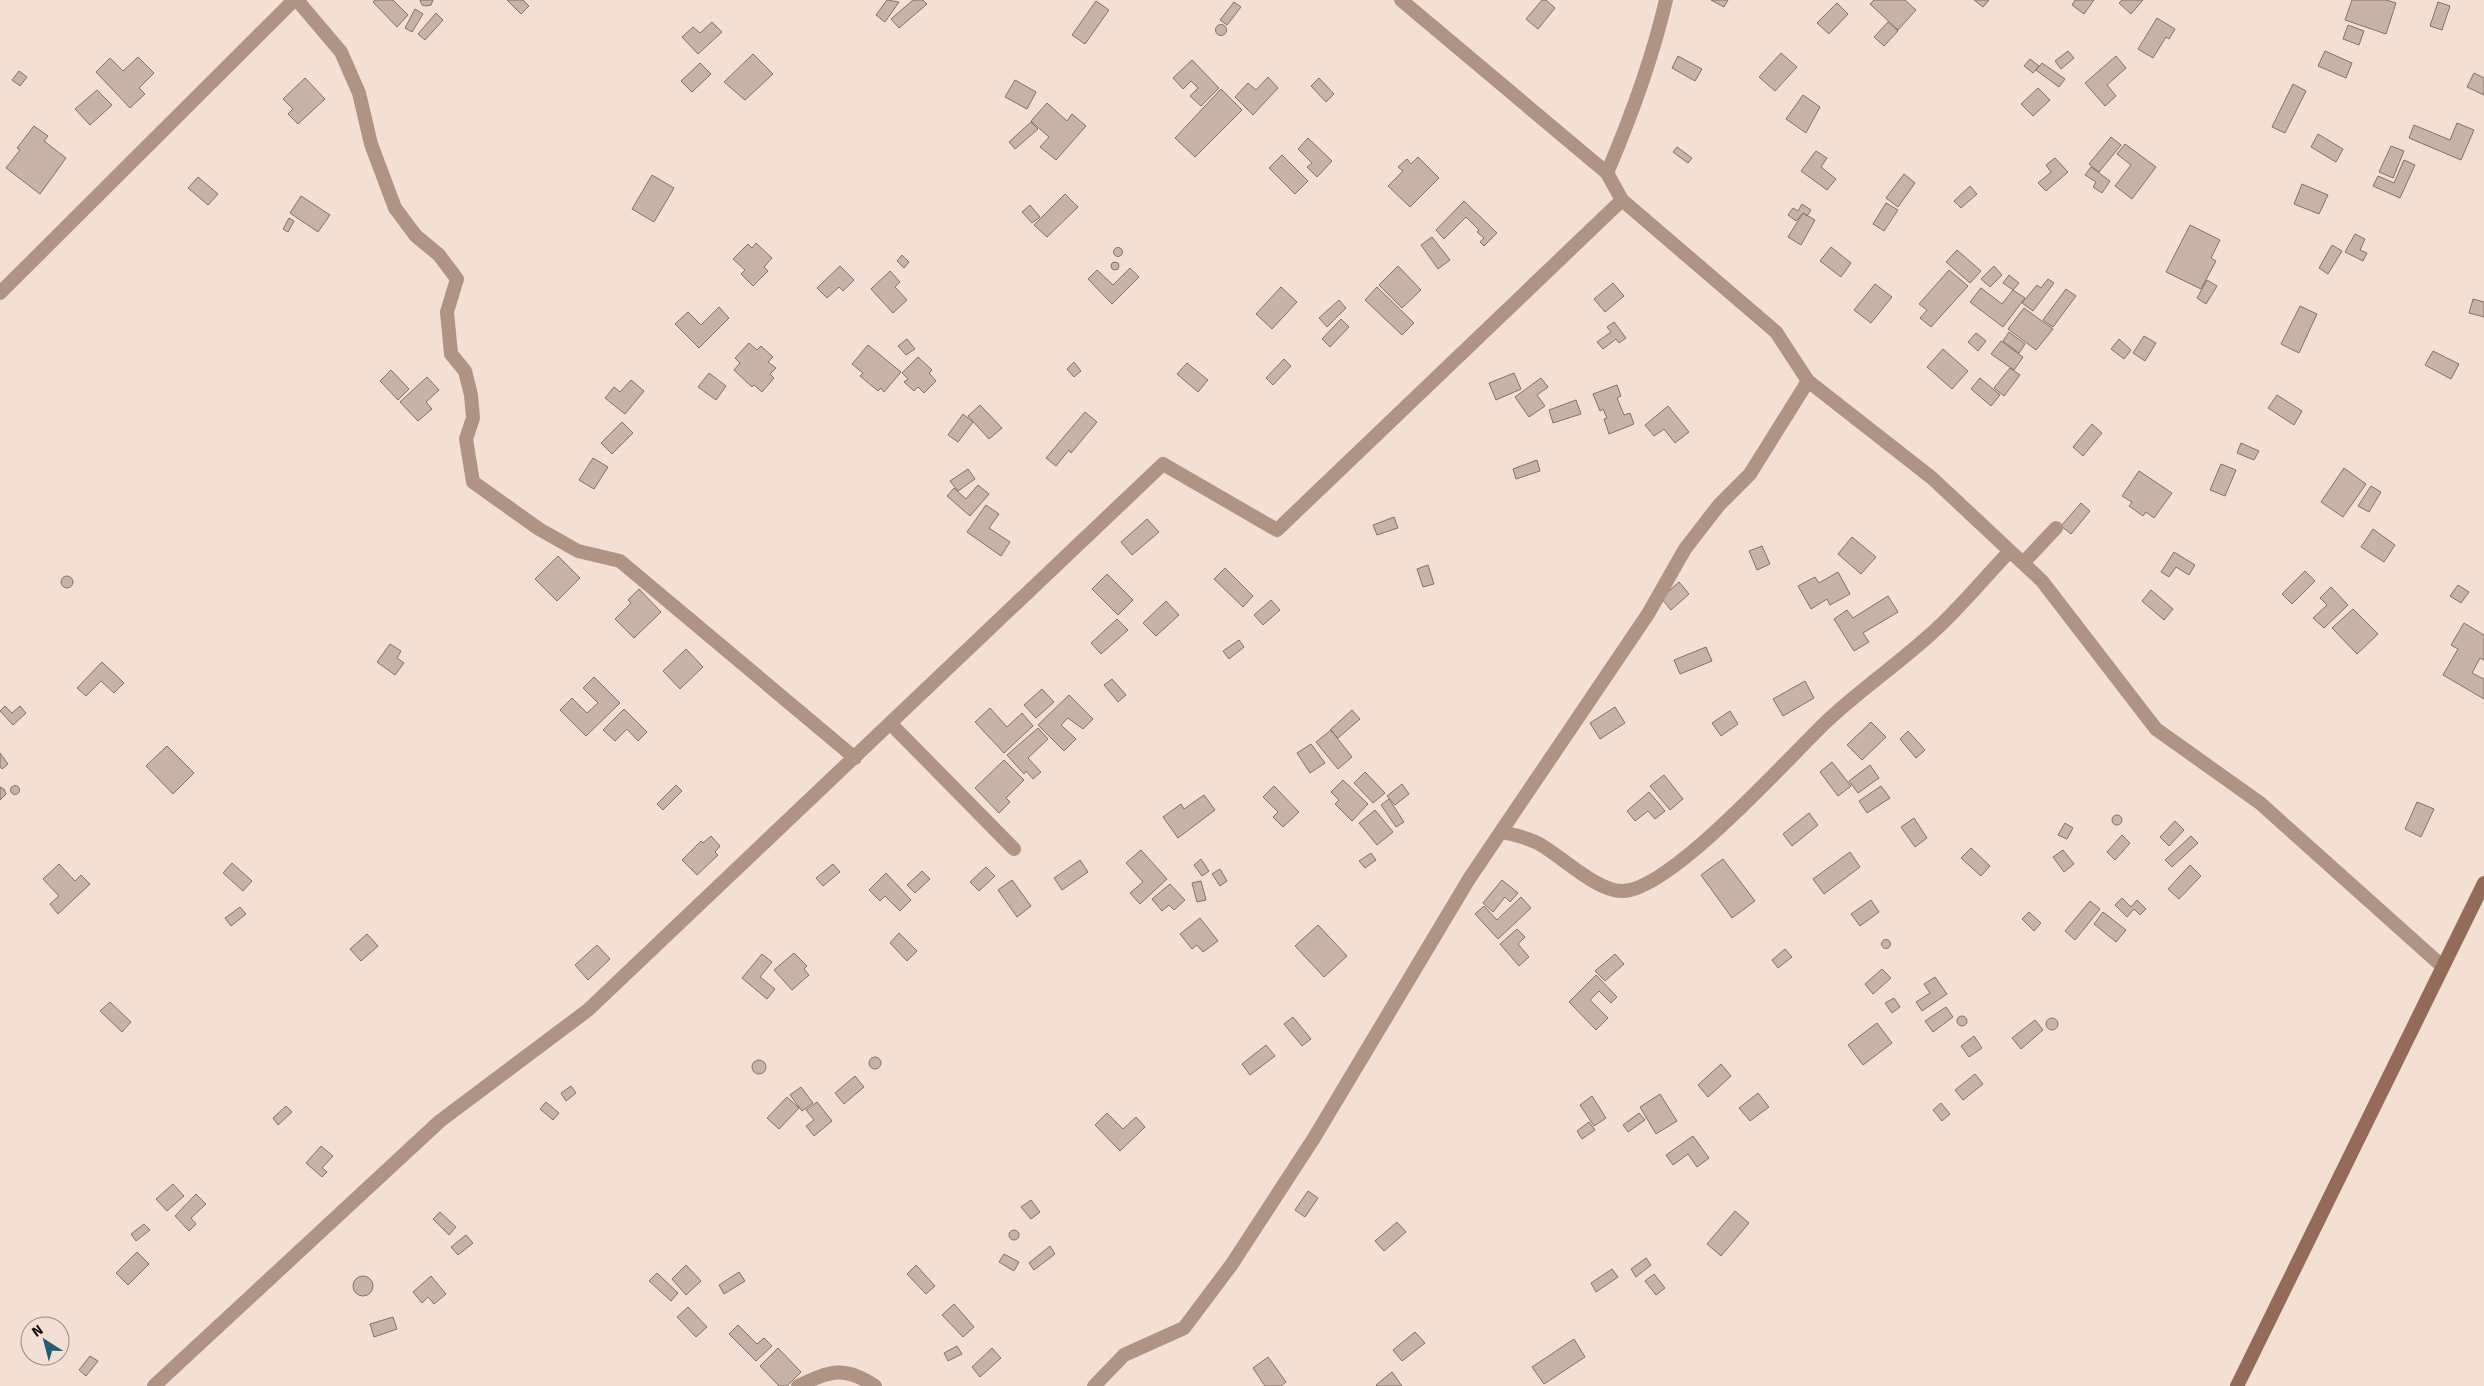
<svg xmlns="http://www.w3.org/2000/svg" width="2484" height="1386" font-family="Signika,sans-serif">
<rect width="100%" height="100%" fill="#f4dfd5"/>
<path fill="#c8b3aa" stroke="#847168" d="M375,0H393L408,15L397,27L373,2Z
M420,0H433L431,5L426,6L422,5Z
M507,0H523L529,6L521,14Z
M887,0L899,2L885,22L876,15Z
M913,0H923L927,4L899,28L891,19Z
M1542,0H1546L1555,8L1538,29L1526,19Z
M1711,0H1728L1724,7Z
M1874,0H1905L1916,10L1898,30L1870,4Z
M1974,0H1989L1983,7Z
M2075,0H2094L2084,14L2072,5Z
M2122,0H2143L2131,14L2119,3Z
M2352,0H2386L2396,3L2386,34L2345,20Z
M1096,1L1109,10L1085,44L1072,35Z
M1234,2L1241,7L1227,25L1220,20Z
M2438,2L2450,6L2442,30L2430,26Z
M1837,3L1848,14L1829,34L1817,23Z
M415,9L423,14L412,32L405,28Z
M436,13L443,20L425,40L418,34Z
M2157,18L2175,29L2169,39L2166,37L2153,58L2138,49Z
M712,22L722,32L698,54L682,37L693,27L700,33Z
M1888,22L1898,31L1884,46L1874,37Z
M1215.5 30a5.5 5.5 0 1 1 11 0a5.5 5.5 0 1 1-11 0Z
M2348,25L2364,31L2359,45L2343,39Z
M2068,51L2074,58L2061,69L2055,61Z
M2325,51L2352,63L2346,78L2318,66Z
M1781,53L1797,67L1775,91L1759,77Z
M753,54L773,74L745,100L724,82Z
M1678,56L1702,69L1695,81L1672,68Z
M2116,56L2126,68L2107,85L2116,96L2105,106L2085,83Z
M138,57L154,73L139,88L145,94L130,108L96,72L110,58L123,71Z
M2030,59L2039,66L2033,73L2024,66Z
M1192,60L1219,88L1201,106L1190,96L1198,88L1191,81L1183,89L1173,78Z
M700,63L711,74L692,92L681,81Z
M2042,63L2065,79L2059,87L2036,70Z
M19,71L27,77L20,86L12,80Z
M2474,73L2484,78V95L2467,87Z
M1268,77L1278,88L1253,115L1235,97L1248,83L1256,90Z
M305,78L325,99L298,124L288,114L293,109L283,99Z
M1319,78L1334,94L1326,102L1311,86Z
M1015,80L1036,92L1027,109L1005,97Z
M2293,84L2306,91L2285,133L2272,127Z
M2038,88L2050,100L2033,116L2021,104Z
M1221,89L1242,110L1195,157L1175,138Z
M97,90L112,105L90,125L75,109Z
M1803,95L1820,107L1806,133L1786,119Z
M1047,103L1067,121L1072,114L1086,126L1056,160L1040,147L1049,137L1031,121Z
M1031,122L1038,129L1015,149L1009,142Z
M2457,123L2474,130L2461,160L2409,138L2414,125L2450,140Z
M34,126L48,136L44,141L66,158L40,194L6,168L20,150L17,148Z
M2318,134L2343,149L2336,162L2311,147Z
M2111,137L2121,145L2099,172L2089,164Z
M1308,138L1332,161L1317,177L1307,167L1312,163L1298,149Z
M2125,144L2156,167L2132,199L2115,186L2131,165L2117,154Z
M2391,146L2404,151L2393,178L2379,172Z
M1677,147L1692,158L1688,163L1673,152Z
M1816,151L1827,158L1821,167L1836,179L1827,190L1801,171Z
M1282,155L1308,181L1295,194L1269,168Z
M1418,157L1439,178L1410,207L1388,186L1403,171L1398,167L1407,159L1411,164Z
M2055,158L2068,172L2046,191L2038,183L2051,172L2046,165Z
M2404,160L2415,165L2400,198L2373,186L2378,176L2394,183Z
M2091,167L2110,181L2102,193L2093,187L2096,182L2085,175Z
M1904,174L1915,183L1898,207L1886,198Z
M652,175L674,188L654,222L632,209Z
M198,177L218,194L208,205L188,188Z
M2302,184L2328,195L2319,214L2294,204Z
M1970,186L1977,194L1961,208L1954,201Z
M1065,194L1078,207L1047,237L1034,225Z
M301,196L330,215L318,232L290,213Z
M1464,201L1497,233L1484,246L1480,242L1484,238L1477,232L1479,230L1466,217L1444,239L1436,230Z
M1886,203L1898,210L1884,231L1873,224Z
M1802,204L1811,210L1807,216L1803,213L1796,221L1788,215L1793,208L1798,211Z
M1030,205L1040,217L1032,223L1022,212Z
M1803,213L1815,220L1801,245L1788,237Z
M289,218L294,221L288,232L283,229Z
M2190,225L2220,240L2211,258L2216,261L2201,289L2166,272Z
M2355,234L2365,239L2360,250L2367,253L2363,261L2345,252Z
M1432,237L1450,260L1438,269L1421,245Z
M756,243L772,258L764,267L768,271L753,286L741,274L745,270L733,259L748,244L752,248Z
M2332,245L2342,251L2328,274L2319,268Z
M1831,247L1851,263L1841,277L1820,261Z
M1113.5 252a4.5 4.5 0 1 1 9 0a4.5 4.5 0 1 1-9 0Z
M1957,250L1981,271L1970,283L1946,262Z
M902,255L909,262L904,268L897,261Z
M1111 266a4 4 0 1 1 8 0a4 4 0 1 1-8 0Z
M840,266L854,280L843,291L839,287L827,298L817,288Z
M1398,266L1421,290L1402,308L1379,285Z
M1994,266L2002,275L1990,287L1981,279Z
M1130,268L1139,277L1112,304L1088,279L1097,270L1113,285Z
M1949,270L1968,286L1931,327L1920,318L1927,310L1919,304Z
M890,271L900,282L895,287L907,300L893,313L871,289Z
M2009,275L2019,283L2013,290L2003,283Z
M2048,279L2054,283L2033,311L2022,303L2037,285L2041,288Z
M2207,280L2217,286L2206,304L2197,298Z
M1613,283L1624,296L1605,312L1594,299Z
M1875,284L1892,297L1871,323L1854,310Z
M1281,287L1297,302L1272,329L1256,314Z
M1377,287L1414,323L1402,335L1365,300Z
M1981,288L2002,304L2013,290L2025,298L2003,327L1970,302Z
M2066,289L2076,296L2053,327L2043,320Z
M2473,299L2484,302V317L2469,313Z
M1339,300L1346,308L1327,327L1319,318Z
M2300,306L2317,314L2299,353L2281,344Z
M719,307L729,318L699,348L675,324L688,312L701,325Z
M2024,308L2053,329L2036,350L2008,329Z
M1341,319L1349,327L1330,347L1322,339Z
M1614,322L1626,338L1619,343L1616,339L1603,349L1597,342L1611,332L1607,327Z
M2009,332L2025,344L2019,353L2003,341Z
M1976,333L1986,341L1978,351L1968,342Z
M2144,336L2156,343L2145,361L2133,353Z
M907,339L915,349L906,355L898,346Z
M2119,339L2131,350L2124,359L2111,349Z
M2001,341L2023,357L2014,370L1991,354Z
M749,343L757,350L761,346L773,357L768,362L776,368L770,374L774,378L762,392L754,385L752,387L734,370L740,363L735,358Z
M868,345L901,372L884,392L881,388L878,391L860,376L863,373L852,364Z
M1943,349L1968,371L1952,389L1927,367Z
M2433,351L2459,364L2451,379L2425,365Z
M918,357L932,370L929,373L936,381L924,393L918,387L914,391L904,382L908,379L902,373Z
M1284,359L1291,366L1273,385L1266,378Z
M1074,362L1081,371L1074,377L1067,369Z
M1187,363L1208,380L1198,392L1177,374Z
M2010,368L2020,375L2004,396L1994,388Z
M391,370L409,389L398,400L380,381Z
M709,373L726,386L716,400L698,387Z
M1514,373L1521,389L1496,400L1489,383Z
M427,377L439,390L426,402L432,409L418,421L400,402Z
M1541,378L1548,387L1537,395L1545,406L1529,417L1515,397Z
M1980,378L2000,395L1991,406L1971,389Z
M631,380L644,391L625,414L605,398L614,387L620,392Z
M1617,385L1621,396L1617,398L1624,415L1630,413L1634,424L1609,434L1604,419L1607,418L1603,409L1600,411L1593,394Z
M2277,395L2302,411L2294,425L2268,408Z
M1576,400L1581,414L1553,423L1549,410Z
M980,405L1002,428L989,439L968,416Z
M1668,406L1689,432L1675,443L1664,429L1654,436L1645,425Z
M1085,412L1097,422L1071,453L1069,450L1056,466L1046,458Z
M963,414L973,422L958,442L948,435Z
M622,422L633,433L612,454L601,443Z
M2092,424L2102,433L2083,456L2073,447Z
M2241,443L2259,451L2254,460L2237,453Z
M593,458L608,467L594,489L579,480Z
M1537,460L1540,471L1516,479L1513,469Z
M2221,464L2236,470L2225,496L2210,490Z
M2344,468L2366,484L2343,517L2321,502Z
M968,469L975,479L958,491L950,481Z
M2139,471L2172,493L2154,518L2146,512L2143,516L2129,506L2132,502L2122,496Z
M978,485L989,494L970,516L947,496L954,488L966,499Z
M2371,486L2381,492L2369,512L2358,506Z
M2081,503L2090,511L2071,534L2061,526Z
M986,505L999,514L989,528L1010,542L1001,556L967,532Z
M1394,517L1398,528L1377,535L1373,525Z
M1147,519L1159,532L1132,555L1121,542Z
M2373,529L2395,545L2384,562L2361,547Z
M1852,537L1876,557L1861,574L1838,554Z
M1762,546L1770,564L1757,570L1749,551Z
M2174,552L2195,565L2189,575L2176,567L2169,577L2161,572Z
M558,556L580,578L557,601L535,579Z
M1428,565L1434,584L1423,587L1417,569Z
M1225,568L1253,596L1243,607L1214,579Z
M2305,571L2315,581L2292,604L2282,594Z
M1838,572L1850,594L1830,605L1827,599L1811,609L1798,586L1815,577L1819,583Z
M1107,574L1133,600L1118,615L1092,589Z
M61 582a6 6 0 1 1 12 0a6 6 0 1 1-12 0Z
M1679,582L1689,594L1671,610L1661,598Z
M2458,585L2469,592L2461,603L2450,596Z
M2331,587L2348,605L2324,628L2313,618L2327,605L2320,598Z
M639,589L661,612L634,638L615,619L631,603L628,600Z
M2151,590L2173,609L2164,620L2142,601Z
M1888,596L1898,612L1863,633L1869,642L1854,651L1834,619L1847,610L1853,618Z
M1271,600L1280,610L1263,625L1254,615Z
M1166,601L1179,615L1156,636L1143,623Z
M2353,609L2378,634L2357,654L2332,628Z
M1117,619L1128,630L1101,654L1091,643Z
M2464,623L2484,635V660L2480,658L2472,673L2484,679V699L2443,675L2458,649L2451,645Z
M1239,640L1244,647L1229,659L1223,651Z
M390,644L401,651L397,658L404,663L395,675L377,662Z
M1706,647L1712,661L1680,674L1674,660Z
M686,649L703,667L680,689L663,671Z
M102,662L124,683L114,693L101,681L86,696L77,688Z
M594,677L620,703L586,736L560,710L572,698L587,713L598,703L583,688Z
M1112,679L1126,695L1118,702L1104,685Z
M1805,681L1814,698L1783,716L1773,699Z
M1042,689L1054,702L1036,718L1024,705Z
M1069,695L1093,719L1083,729L1068,718L1061,725L1076,739L1064,751L1038,725Z
M5,706L12,713L20,706L26,713L13,725L0,711Z
M1615,707L1625,723L1600,739L1590,723Z
M990,708L1007,727L1022,713L1033,726L1004,753L975,722Z
M624,709L647,732L638,741L627,729L615,741L603,730Z
M1352,710L1360,719L1338,738L1330,730Z
M1730,711L1738,724L1721,736L1712,723Z
M1871,722L1886,737L1862,760L1847,745Z
M1038,728L1048,739L1028,758L1041,772L1033,779L1026,771L1024,774L1007,755Z
M1331,730L1352,757L1338,769L1316,742Z
M1908,731L1925,750L1916,758L1900,739Z
M1311,744L1325,763L1310,773L1297,753Z
M167,746L194,773L173,794L146,766Z
M0,753L8,764L2,769L0,766Z
M1004,760L1024,780L1006,798L1010,802L999,813L975,788Z
M1832,762L1851,786L1838,796L1820,772Z
M1870,765L1879,778L1858,793L1849,781Z
M1365,772L1385,793L1373,803L1354,783Z
M1664,775L1683,799L1670,810L1650,786Z
M1343,780L1368,804L1352,821L1335,804L1339,800L1331,792Z
M1402,784L1409,794L1395,805L1387,796Z
M676,785L682,791L663,810L657,804Z
M10.5 790a4.5 4.5 0 1 1 9 0a4.5 4.5 0 1 1-9 0Z
M1274,786L1299,812L1283,827L1273,817L1278,812L1263,797Z
M1881,786L1890,798L1867,813L1859,801Z
M0,787L4,789L6,794L0,800Z
M1649,792L1665,811L1655,819L1648,811L1635,821L1627,811Z
M1204,795L1215,810L1178,838L1163,817L1181,804L1184,809Z
M1389,799L1404,822L1396,827L1381,805Z
M2417,802L2434,809L2421,837L2405,829Z
M1375,810L1393,832L1377,845L1359,823Z
M1809,813L1818,825L1792,846L1783,834Z
M2112 820a5 5 0 1 1 10 0a5 5 0 1 1-10 0Z
M1914,818L1927,838L1915,847L1901,827Z
M2175,821L2184,830L2169,846L2160,837Z
M2065,823L2073,828L2067,839L2058,835Z
M2122,835L2130,843L2115,860L2107,852Z
M711,836L720,846L715,852L718,855L697,875L682,860L701,841L703,843Z
M2191,836L2198,843L2172,867L2165,860Z
M1971,848L1990,866L1981,876L1961,858Z
M1141,850L1167,879L1140,904L1130,893L1143,882L1126,863Z
M2063,850L2074,864L2064,872L2053,857Z
M1850,852L1860,867L1824,894L1813,879Z
M1371,853L1376,860L1365,868L1359,861Z
M1201,859L1209,871L1202,876L1194,865Z
M1723,859L1755,901L1732,918L1701,875Z
M1080,860L1088,872L1062,890L1054,878Z
M232,863L252,881L243,891L223,873Z
M59,864L75,881L81,875L90,884L58,914L50,904L59,896L43,879Z
M833,864L840,872L823,886L816,878Z
M2190,865L2201,876L2179,899L2168,889Z
M986,867L995,876L979,891L970,882Z
M1220,869L1227,881L1220,886L1212,874Z
M922,871L930,879L915,893L907,885Z
M886,873L911,900L900,911L885,896L880,901L869,890Z
M1012,880L1031,906L1017,917L998,890Z
M1502,880L1518,893L1510,902L1505,897L1493,912L1483,903Z
M1201,881L1206,900L1197,902L1192,883Z
M1170,884L1185,900L1174,910L1169,905L1162,911L1152,899Z
M1521,897L1531,908L1498,939L1475,914L1484,906L1497,920Z
M2122,898L2131,907L2137,900L2146,909L2140,915L2134,909L2127,917L2115,905Z
M1871,900L1879,912L1860,926L1851,914Z
M2090,901L2100,909L2075,940L2065,931Z
M240,907L246,914L231,926L225,918Z
M2029,912L2041,923L2034,931L2022,919Z
M2103,912L2126,930L2116,942L2094,924Z
M1200,918L1218,941L1203,952L1197,945L1192,949L1180,934Z
M1318,925L1347,956L1324,977L1295,946Z
M1517,929L1525,937L1518,944L1529,957L1519,966L1500,944Z
M899,933L917,951L907,961L890,943Z
M367,934L378,946L361,961L350,949Z
M1881.5 944a4.5 4.5 0 1 1 9 0a4.5 4.5 0 1 1-9 0Z
M597,945L610,959L588,980L575,965Z
M1785,949L1792,957L1778,968L1772,960Z
M794,953L807,966L804,969L809,975L792,990L774,970Z
M762,954L772,962L760,977L775,989L767,999L742,978Z
M1615,954L1624,964L1605,981L1595,971Z
M1882,969L1891,978L1873,994L1865,984Z
M1596,975L1617,997L1611,1003L1599,991L1590,1000L1608,1018L1596,1030L1569,1002Z
M1935,977L1947,994L1922,1011L1916,1002L1930,993L1924,984Z
M1894,998L1900,1007L1892,1013L1885,1003Z
M110,1002L131,1022L122,1032L100,1011Z
M1946,1007L1953,1017L1933,1032L1925,1021Z
M1957 1021a5 5 0 1 1 10 0a5 5 0 1 1-10 0Z
M1293,1017L1311,1039L1302,1046L1284,1024Z
M2046 1024a6 6 0 1 1 12 0a6 6 0 1 1-12 0Z
M2035,1020L2043,1030L2021,1049L2012,1038Z
M1877,1023L1892,1043L1863,1065L1848,1045Z
M1974,1036L1982,1048L1969,1057L1961,1046Z
M1266,1045L1275,1056L1250,1075L1242,1064Z
M869 1063a6 6 0 1 1 12 0a6 6 0 1 1-12 0Z
M752 1067a7 7 0 1 1 14 0a7 7 0 1 1-14 0Z
M1721,1064L1731,1076L1708,1097L1698,1085Z
M1975,1074L1983,1084L1963,1100L1955,1090Z
M855,1076L864,1087L844,1104L835,1093Z
M571,1086L576,1093L566,1101L561,1093Z
M801,1087L813,1103L802,1111L790,1095Z
M1758,1093L1769,1107L1750,1121L1739,1108Z
M1660,1094L1677,1121L1656,1134L1640,1107Z
M1592,1096L1606,1118L1594,1126L1580,1105Z
M787,1097L799,1108L779,1129L767,1118Z
M546,1102L559,1113L553,1120L540,1109Z
M817,1102L832,1121L814,1136L806,1126L814,1120L806,1110Z
M1941,1103L1950,1114L1942,1121L1933,1110Z
M286,1106L292,1112L278,1125L273,1118Z
M1107,1113L1123,1129L1136,1117L1145,1127L1120,1151L1095,1125Z
M1639,1113L1645,1120L1628,1132L1623,1125Z
M1589,1122L1595,1130L1582,1139L1577,1131Z
M1693,1136L1709,1158L1697,1167L1688,1154L1673,1165L1666,1155Z
M321,1146L333,1156L322,1168L327,1172L322,1177L306,1163Z
M173,1184L184,1196L167,1211L156,1199Z
M1308,1191L1318,1198L1305,1217L1295,1210Z
M196,1194L206,1204L191,1218L196,1224L189,1231L175,1216Z
M1031,1200L1040,1212L1031,1219L1021,1207Z
M1735,1211L1749,1223L1721,1256L1707,1244Z
M440,1212L456,1227L449,1235L433,1219Z
M1397,1222L1406,1232L1384,1251L1375,1241Z
M144,1224L150,1230L136,1241L131,1234Z
M1009 1235a5 5 0 1 1 10 0a5 5 0 1 1-10 0Z
M466,1235L473,1243L458,1255L451,1247Z
M1050,1246L1055,1254L1034,1270L1029,1263Z
M137,1252L149,1264L128,1285L116,1273Z
M1004,1254L1019,1262L1014,1271L999,1262Z
M1646,1258L1651,1265L1636,1277L1631,1269Z
M686,1265L701,1281L686,1295L672,1279Z
M916,1265L935,1286L926,1294L907,1274Z
M1612,1269L1618,1277L1596,1292L1591,1283Z
M739,1272L745,1281L724,1294L719,1285Z
M657,1273L678,1293L671,1301L649,1281Z
M1654,1274L1665,1288L1656,1295L1645,1281Z
M431,1276L446,1294L434,1304L428,1297L422,1303L413,1292Z
M353 1286a10 10 0 1 1 20 0a10 10 0 1 1-20 0Z
M954,1304L974,1327L963,1337L942,1315Z
M688,1307L707,1327L696,1337L677,1317Z
M393,1317L397,1329L374,1337L370,1324Z
M738,1325L757,1344L764,1338L772,1346L756,1361L729,1334Z
M1415,1332L1425,1343L1402,1361L1393,1350Z
M1574,1339L1585,1357L1544,1384L1532,1367Z
M957,1346L962,1354L948,1361L944,1353Z
M778,1348L801,1372L787,1386H779L760,1366Z
M992,1348L1001,1358L980,1377L972,1367Z
M90,1356L98,1361L86,1376L79,1370Z
M1268,1357L1286,1382L1281,1386H1265L1253,1368Z
M1392,1372L1402,1386H1377L1376,1385Z"/>
<g fill="none" stroke-linecap="round" stroke-linejoin="round">
<path stroke="#af9385" stroke-width="14" d="M297,0L341,52L359,93L371,144L395,208L416,236L439,255L457,279L447,312L451,354L465,371L471,395L473,418L466,439L473,482L539,529L578,551L620,561L855,758
M1401,0L1607,173L1622,200L1776,332L1808,381L1932,478L2042,581L2156,729L2260,803L2442,966
M1607,173C1631,117 1652,60 1666,0
M0,293L294,0
M2023,563L2056,528
M891,724L1014,849
M1502,832C1515,835 1530,838 1541,845C1562,857 1598,892 1623,891C1672,889 1788,758 1827,721C1860,690 1898,664 1932,633C1960,608 1984,578 2010,551
M154,1386L440,1121L588,1010L1163,464L1277,530L1622,200
M798,1386C830,1371 844,1365 875,1386
M1094,1386L1124,1355L1184,1328L1232,1264L1314,1138L1469,879L1648,614L1685,549L1719,505L1750,474L1808,381"/>
<path stroke="#946b58" stroke-width="14" d="M2237,1386L2484,883"/>
</g>
<g transform="translate(45 1341) rotate(324)"><circle r="24" fill="#f4dfd5" stroke="#9a8b84"/>
<path d="M0-4L9 19L0 12L-9 19Z" fill="#205e75"/>
<text y="-8" font-size="14" font-weight="bold" text-anchor="middle" fill="#140d0a">N</text>
</g>
</svg>
